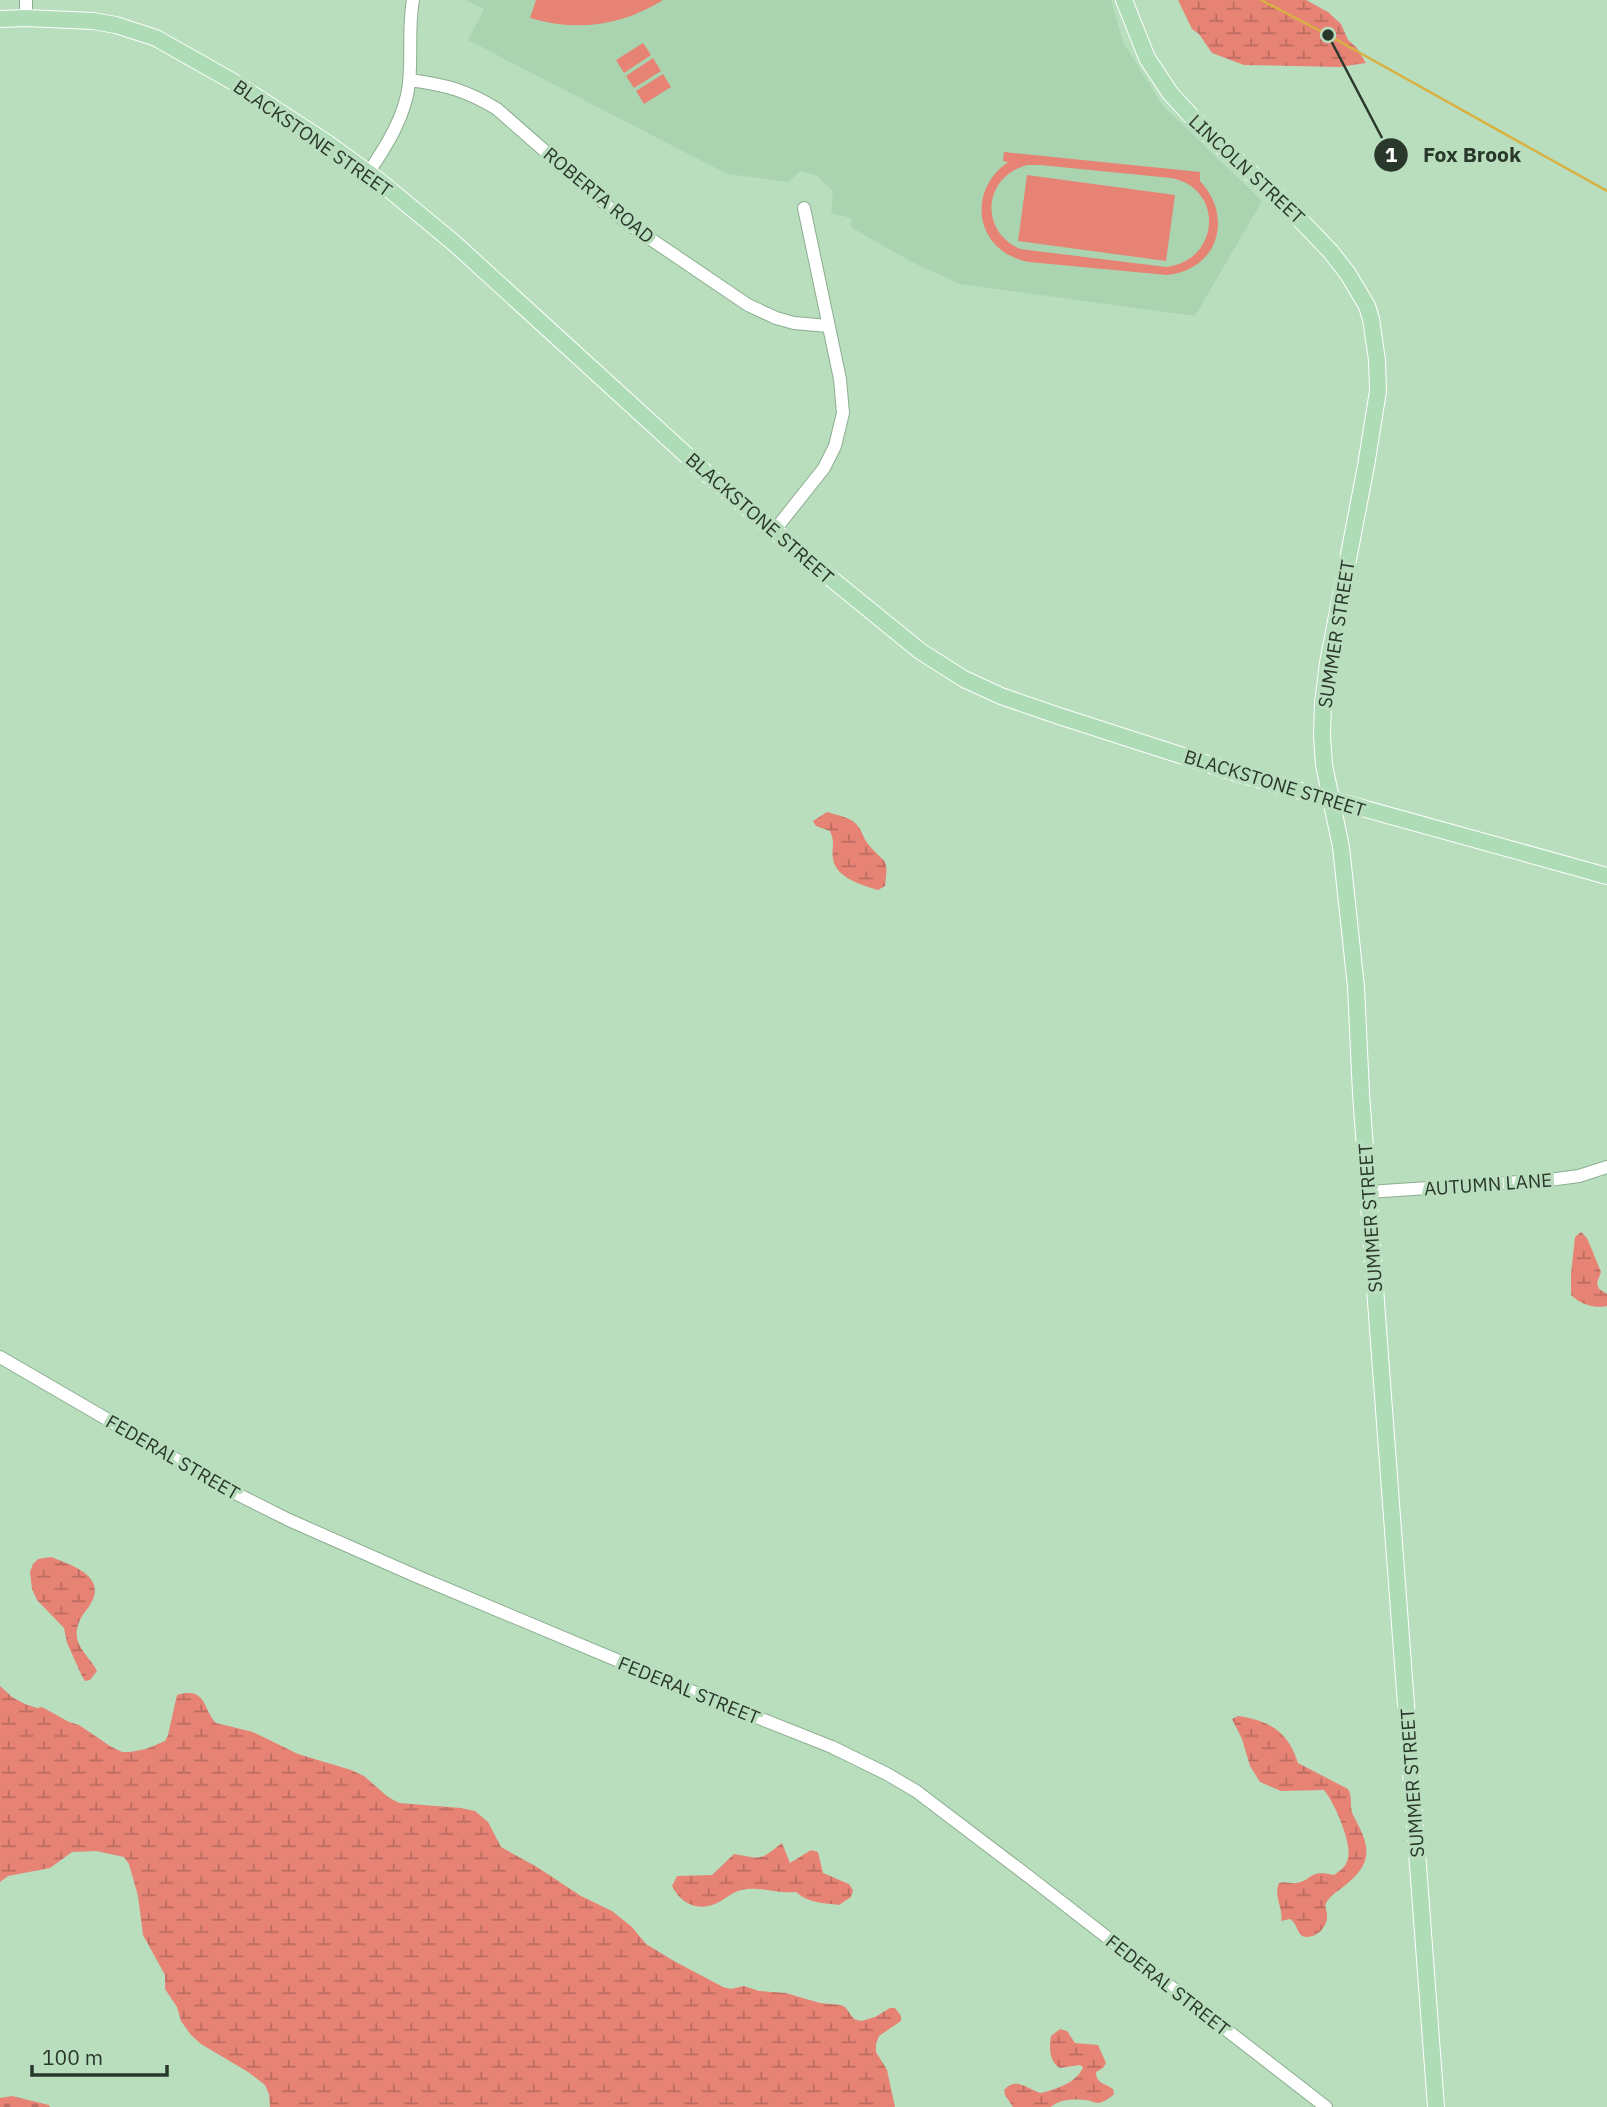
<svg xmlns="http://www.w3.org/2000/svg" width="1607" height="2107" font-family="'IBM Plex Sans',sans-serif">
<defs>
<pattern id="wetland-marsh" width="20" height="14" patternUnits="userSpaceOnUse" patternTransform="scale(1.75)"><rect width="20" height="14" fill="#e68375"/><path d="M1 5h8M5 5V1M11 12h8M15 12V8" fill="none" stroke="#bb6c60"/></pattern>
<pattern id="cemetery-stones" width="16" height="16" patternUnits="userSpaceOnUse" patternTransform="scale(1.75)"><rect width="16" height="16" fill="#e68375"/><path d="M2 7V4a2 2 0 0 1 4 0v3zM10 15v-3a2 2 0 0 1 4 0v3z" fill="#bb6c60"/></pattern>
</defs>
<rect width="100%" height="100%" fill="#b9debe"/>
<path fill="#a9d4af" d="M466,0H1111L1123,42L1163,106L1262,201L1195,316L960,284L910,261L851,227V218L831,213L833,191L816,175L801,171L788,182L727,174L468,40L484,9Z"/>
<path fill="#e68375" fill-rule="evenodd" d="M536,0H663C621,26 577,32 530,18Z
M643,43L651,55L624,73L616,60Z
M653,58L661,71L634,88L626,76Z
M663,74L671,87L644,104L636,91Z
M1004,152L1200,172V181C1234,217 1218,270 1167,275L1029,262C976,252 965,192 1008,162L1003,161ZM1027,165H1040L1171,178C1225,188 1220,261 1166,267L1020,249C979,231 983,177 1027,165Z
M1027,175L1175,195L1166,261L1018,241Z"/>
<path fill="url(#wetland-marsh)" d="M1178,0H1306L1328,12L1341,24L1348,40L1356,47L1366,63L1339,67L1244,65L1212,53L1199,34L1192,29Z
M827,812C836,815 851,817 857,825C862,830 863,838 868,844C885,865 889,855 885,886L878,890C862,885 836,878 833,859C831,846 836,846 830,831L816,826L813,821Z
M1581,1232L1587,1238L1601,1272L1597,1283L1599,1289L1607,1294V1306C1595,1309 1580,1304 1571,1295V1274L1575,1237Z
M51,1557C74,1566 110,1577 88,1608C81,1616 75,1627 77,1638C79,1650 91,1659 97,1671L90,1680L85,1681L82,1676L67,1643L64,1628L37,1600L32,1589L30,1572L33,1564L38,1559Z
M0,1686L12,1697L25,1704L37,1708L42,1707L69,1722L79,1725L110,1746L122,1752H130L146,1749L165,1741L168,1735L177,1695C207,1686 203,1710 216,1723L253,1732L298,1754L351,1770L364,1776L388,1797L399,1803L461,1808L475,1811L488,1822L501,1847L537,1867L581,1896L612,1911L632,1927L646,1944L674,1961L723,1987L731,1989L744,1986L759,1991L786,1993L820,2003L841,2005L845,2007L854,2019L861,2021L875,2017L890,2008H895L901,2016V2021L879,2036L876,2044V2052L887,2070L895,2107H270L269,2094L265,2085L248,2072L201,2044L191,2035L181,2021L177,2007L165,1989V1975L143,1935L138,1896L129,1864L124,1857L96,1851L72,1852L50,1868L8,1876L0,1882Z
M1238,1716C1270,1721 1288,1731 1298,1763L1348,1789C1353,1797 1349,1806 1353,1815C1367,1841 1376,1859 1349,1882C1343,1888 1333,1893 1328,1900C1323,1906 1327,1909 1327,1915C1328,1926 1318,1937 1307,1937C1296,1937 1299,1924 1290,1919L1281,1921C1284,1908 1273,1897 1279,1883C1286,1881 1289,1884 1296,1883C1314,1880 1308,1869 1334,1875C1340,1871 1347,1866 1348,1858C1352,1842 1334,1802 1324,1790L1281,1791L1260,1782L1250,1766L1242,1739L1232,1719Z
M782,1843L790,1863L811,1850L818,1852L823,1873L849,1884L853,1890L851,1897L839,1905C824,1903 808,1903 796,1892C779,1894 764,1887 747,1889C733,1890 728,1898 717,1903C698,1912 681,1904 672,1886L677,1876L712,1875L734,1854C763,1859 759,1861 782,1843Z
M1060,2029L1067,2031L1075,2043L1098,2045L1106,2063L1103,2068L1096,2072C1096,2084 1105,2083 1113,2089L1114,2094C1110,2098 1104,2102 1098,2103C1094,2103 1090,2100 1086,2100C1075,2099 1059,2099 1051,2107H1013L1005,2095L1004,2090C1016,2076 1027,2089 1041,2093C1056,2089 1077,2083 1083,2067L1080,2065L1060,2068C1049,2062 1049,2047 1051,2036Z"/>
<path fill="url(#cemetery-stones)" d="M12,2096L49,2105L50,2107H0V2098Z"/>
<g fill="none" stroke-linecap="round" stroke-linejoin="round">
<path stroke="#d8b142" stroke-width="2.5" d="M1261,0L1328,35L1607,191"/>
<defs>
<path id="minor" d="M26,18V0
M410,80C446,85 466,90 497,109L627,223L748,305L776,318L794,323L828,326
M368,173C386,147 406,115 409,83C412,55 408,27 413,0
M774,531L824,468L835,446L843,413L840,379L804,208
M1368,1192L1549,1180L1579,1176L1607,1167
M0,1357L227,1489L289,1520L416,1576L681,1687L832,1747L887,1774L916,1791L1028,1876L1326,2107"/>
<path id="major" d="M1124,0L1147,58L1170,93L1205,131L1284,203L1331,252L1348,274L1367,306L1371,319L1377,360L1378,391L1366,466L1328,663L1323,703L1322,736L1324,765L1341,847L1356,987L1361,1093L1378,1329L1436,2107
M0,19L26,18L93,21L116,25L156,38L232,81L327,143L378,180L454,243L706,473L812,563L920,651L964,679L1001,696L1059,716L1236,773L1607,876"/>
</defs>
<use href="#minor" stroke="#8bae90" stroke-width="14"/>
<use href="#major" stroke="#fff" stroke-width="18"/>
<use href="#minor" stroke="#fff" stroke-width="12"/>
<use href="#major" stroke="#addcb6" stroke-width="16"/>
</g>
<g text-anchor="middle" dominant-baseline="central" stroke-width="7" stroke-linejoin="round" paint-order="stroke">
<g font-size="19" fill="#2a382c" stroke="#b9debe">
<text transform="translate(313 138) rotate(35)">BLACKSTONE STREET</text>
<text transform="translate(1247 169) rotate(43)">LINCOLN STREET</text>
<text transform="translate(599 195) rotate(40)">ROBERTA ROAD</text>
<text transform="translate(760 518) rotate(41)">BLACKSTONE STREET</text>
<text transform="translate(1336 634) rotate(-81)">SUMMER STREET</text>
<text transform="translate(1275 783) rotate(17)">BLACKSTONE STREET</text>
<text transform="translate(1488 1184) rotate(-4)">AUTUMN LANE</text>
<text transform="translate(1370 1218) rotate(-94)">SUMMER STREET</text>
<text transform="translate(173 1457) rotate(30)">FEDERAL STREET</text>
<text transform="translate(689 1690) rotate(22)">FEDERAL STREET</text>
<text transform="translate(1412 1783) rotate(-94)">SUMMER STREET</text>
<text transform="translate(1168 1985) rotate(38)">FEDERAL STREET</text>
</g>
</g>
<path fill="none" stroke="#2a382c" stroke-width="2.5" d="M1328 35L1391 155"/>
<g fill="#2a382c" stroke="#b9debe" stroke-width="2.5">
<circle cx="1328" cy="35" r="7"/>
<circle cx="1391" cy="155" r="18"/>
</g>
<g font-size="21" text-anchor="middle" font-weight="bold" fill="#fff">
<text x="1391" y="162">1</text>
</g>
<g font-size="21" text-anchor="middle" font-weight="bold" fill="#2a382c" stroke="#b9debe" stroke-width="7" stroke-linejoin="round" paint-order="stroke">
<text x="1472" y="162">Fox Brook</text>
</g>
<path d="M32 2065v10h135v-10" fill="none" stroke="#2a382c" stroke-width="3.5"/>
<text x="42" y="2065" font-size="21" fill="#2a382c" stroke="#b9debe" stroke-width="5" paint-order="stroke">100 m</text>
</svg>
